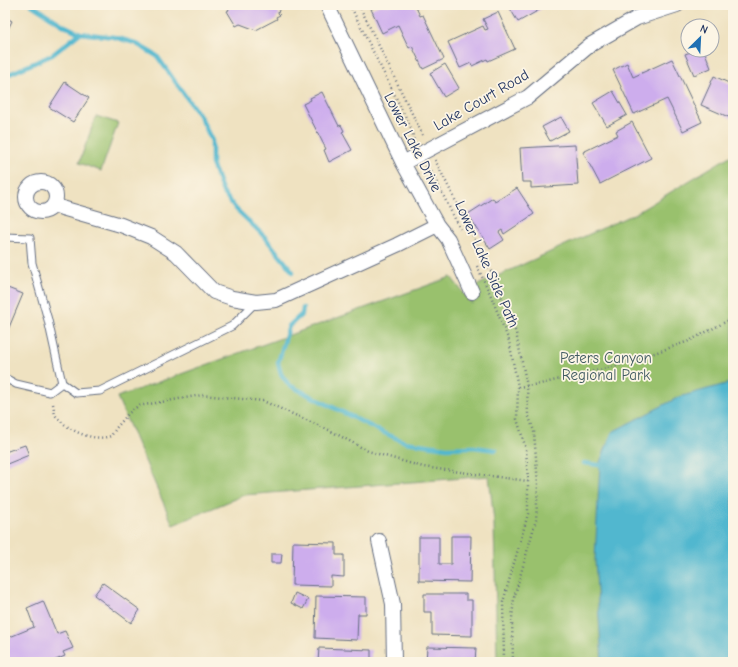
<svg xmlns="http://www.w3.org/2000/svg" width="738" height="667" font-family="'Comic Neue',sans-serif">
<rect width="100%" height="100%" fill="#fcf5e5"/>
<filter id="ink" filterUnits="userSpaceOnUse"><feTurbulence type="fractalNoise" baseFrequency=".025" numOctaves="2"/><feDisplacementMap in="SourceGraphic" scale="8" xChannelSelector="R" yChannelSelector="G"/><feConvolveMatrix kernelMatrix="1 2 1 2 8 2 1 2 1" color-interpolation-filters="sRGB"/></filter>
<filter id="wash" filterUnits="userSpaceOnUse"><feTurbulence type="fractalNoise" baseFrequency=".012" numOctaves="4" result="noise"/><feDisplacementMap in="SourceGraphic" scale="16" xChannelSelector="R" yChannelSelector="G"/><feGaussianBlur stdDeviation="0.9" result="paint"/><feColorMatrix in="noise" values="0 0 0 0 0 0 0 0 0 0 0 0 0 0 0 0 0 1.4 0 .05"/><feComposite in="paint" operator="in"/></filter>
<g filter="url(#wash)">
<rect width="100%" height="100%" fill="#efe2c1"/>
<path fill="#99c16d" stroke="#5a7866" d="M96,116L118,123L101,171L79,163Z
M733,154V662H497L494,522L489,476L244,495L173,525L117,397L451,277L472,304L471,288L638,212Z"/>
<path fill="#51b7cf" stroke="#367396" d="M733,382V662H602L595,560L600,462L612,432L679,397Z"/>
<g fill="none" stroke-linecap="round" stroke-linejoin="round">
<path stroke="#51b7cf" stroke-width="4.5" d="M32,5L63,25L80,33L114,37L135,43L157,56L201,118L212,141V164L223,192L236,209L264,236L293,272
M5,76L52,55L80,33
M303,308L302,314L289,326L278,363L281,374L289,385L382,432L405,442L447,448L473,447L496,450
M584,463L606,466"/>
</g>
<g id="blocks">
<path fill="#cdaded" d="M227,5H273L277,6L279,10L278,13L280,15L276,17L277,19L256,30L240,24L236,26L227,11L229,10Z
M379,5H415L420,16L423,15L444,59L423,69L412,46L409,48L398,25L382,33L371,9Z
M508,5H548L518,22Z
M732,11H733V29L729,28Z
M498,12L515,49L488,61L487,59L472,66L471,63L460,68L448,42L483,26L485,30L488,29L483,19Z
M5,17L12,21L5,35Z
M696,50H704L711,68L694,75L685,54Z
M672,59L702,122L683,131L667,99L634,114L613,70L627,63L633,77Z
M445,64L459,88L444,97L430,73Z
M714,76L733,85V119L701,105Z
M65,82L89,98L73,122L49,107Z
M613,91L627,115L607,126L593,103Z
M322,92L339,126L341,125L344,131L342,132L352,150L329,162L324,150L326,149L303,104L311,100L310,98Z
M561,117L569,131L550,141L542,127Z
M632,122L651,158L600,184L583,152L618,135L616,131Z
M575,145L578,185L531,188V182H522L520,148Z
M517,188L534,214L504,234L502,230L499,232L504,240L490,249L468,214L493,198L495,202Z
M5,287L23,294L5,337Z
M25,445L29,455L7,464L5,458V452Z
M451,536H471L470,582L419,581V537H439V564H451Z
M293,542L336,543V555H344V577L331,576V586L292,585Z
M271,554H282L281,563H271Z
M103,583L140,610L131,623L94,595Z
M295,593L308,599L303,609L291,603Z
M424,594H466V600H472V636L432,635V612H424Z
M316,596L366,597V614H358L357,640L315,638Z
M43,601L57,634L65,631L73,648L63,652L65,656L51,662H5V639L34,627L27,608Z
M427,647L476,648L475,662H426Z
M319,648L371,650V662H318Z"/>
</g>
</g>
<g filter="url(#ink)">
<use href="#blocks" fill-opacity="0" stroke="#656e81" stroke-width="1"/>
<g fill="none" stroke-linecap="round" stroke-linejoin="round">
<defs>
<path id="lane" d="M5,237L30,238L32,263L48,320L62,383L50,392L16,384L5,378
M62,383L76,393L100,391L232,326L256,302"/>
<path id="street" d="M327,5L403,163L437,225L448,239L472,292
M403,163L528,97L590,45L637,18L677,5
M26 197a15 15 0 1 1 30 0a15 15 0 1 1-30 0Z
M54,205L62,208L121,225L151,237L176,253L214,292L232,298L256,302L276,300L397,245L437,225
M379,541L393,604L394,662"/>
</defs>
<use href="#lane" stroke="#656e81" stroke-width="9"/>
<use href="#street" stroke="#656e81" stroke-width="16"/>
<path stroke="#656e81" stroke-width="2.5" stroke-dasharray="1 3" stroke-linecap="butt" d="M350,5L412,130L414,142
M359,5L424,138
M435,160L490,269L505,305L516,333L527,386L528,414L534,431L538,485L536,520L514,598L512,618L513,662
M426,166L428,171L432,173L460,229
M477,266L491,296L509,341L518,387L517,419L526,449L528,481V514L503,602L504,662
M518,387L540,384L620,365L689,341L733,318
M53,404C54,408 54,413 56,416C68,431 93,442 111,436L117,427L129,413L138,406L202,395L263,401L329,430L368,451L423,467L528,481"/>
<use href="#lane" stroke="#fff" stroke-width="7"/>
<use href="#street" stroke="#fff" stroke-width="14"/>
</g>
</g>
<g text-anchor="middle" dominant-baseline="central" stroke-width="3.5" stroke-linejoin="round" paint-order="stroke">
<g font-size="15" fill="#1b2f5e" stroke="#fcf5e5">
<text transform="translate(481 100) rotate(-30)">Lake Court Road</text>
<text transform="translate(413 142) rotate(63)">Lower Lake Drive</text>
<text transform="translate(487 264) rotate(66)">Lower Lake Side Path</text>
</g>
<g font-size="15" fill="#415b62" stroke="#fcf5e5">
<text x="606" y="358">Peters Canyon<tspan x="606" dy="17">Regional Park</tspan></text>
</g>
</g>
<rect width="738" height="667" fill="none" stroke="#fcf5e5" stroke-width="20"/>
<g transform="translate(700 38) rotate(24)"><circle r="19" fill="#fcf5e5" stroke="#a2a6af"/>
<path d="M0-3L7 15L0 10L-7 15Z" fill="#1f6fb2"/>
<text y="-6" font-size="11" font-weight="bold" text-anchor="middle" fill="#1b2f5e">N</text>
</g>
</svg>
